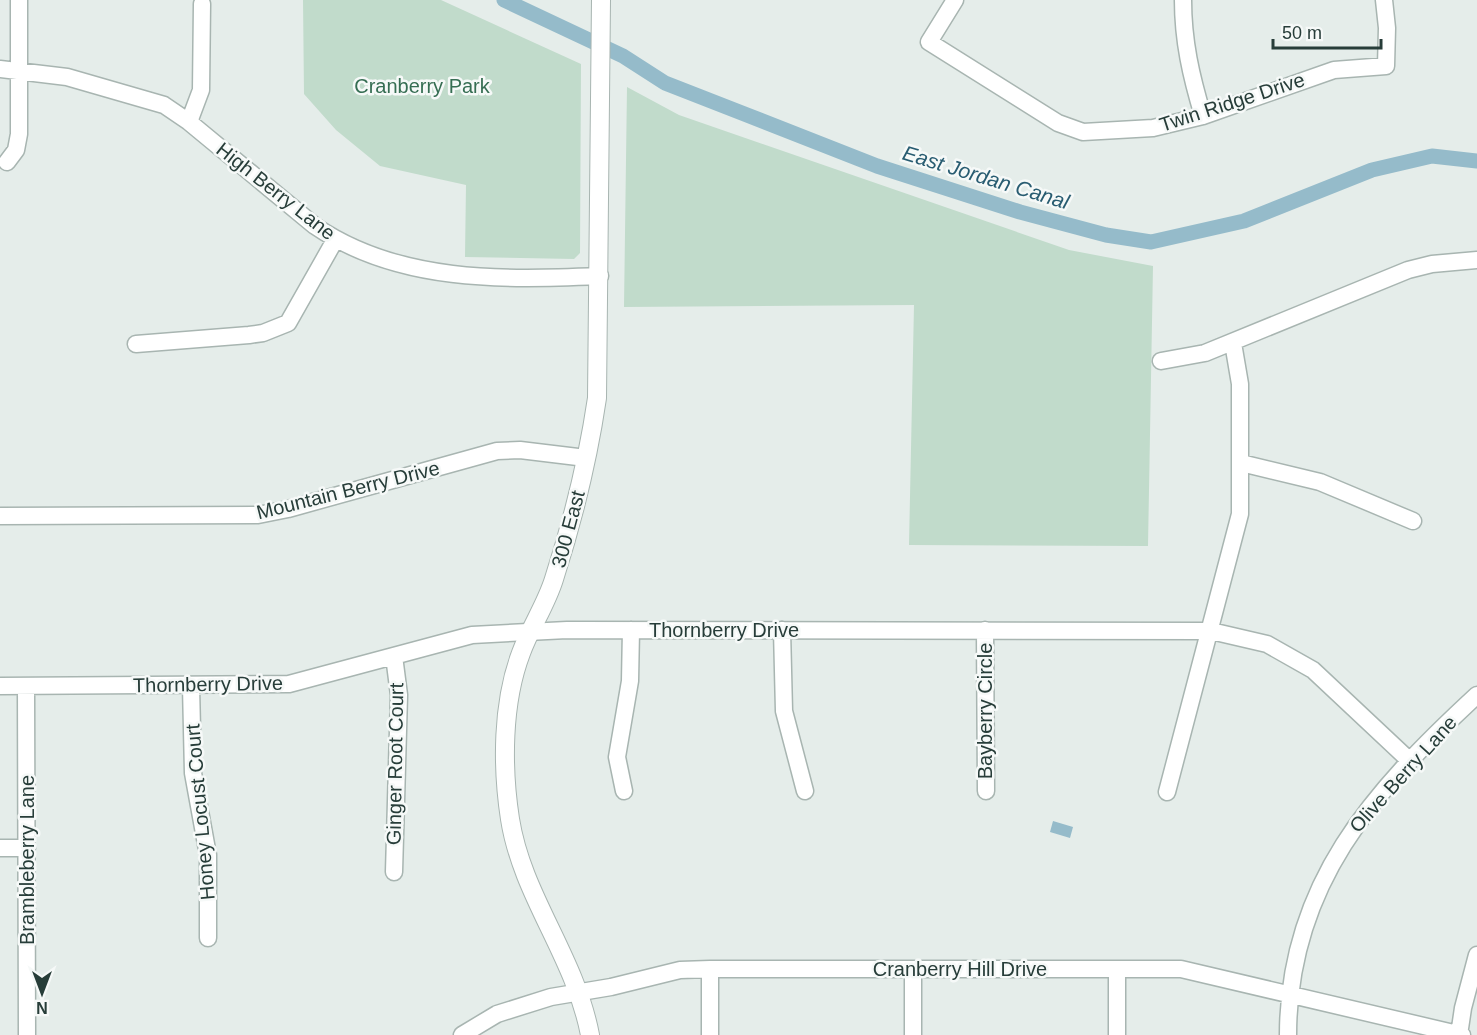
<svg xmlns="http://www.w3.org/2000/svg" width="1477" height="1035" font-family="Helvetica,sans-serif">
<rect width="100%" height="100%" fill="#e5edea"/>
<path fill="#c1dbcb" d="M303,0H441L581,64L580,253L574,259L465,257L466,185L380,166L336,130L304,94Z
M627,87L679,115L1069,250L1153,266L1148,546L909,545L914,305L624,307Z"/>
<path fill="#95bbca" d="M1053,821L1073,827L1070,838L1050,832Z"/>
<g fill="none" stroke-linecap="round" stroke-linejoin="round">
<path stroke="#95bbca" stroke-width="15" d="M504,0L623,56L665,83L747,115L877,166L1020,212L1106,235L1151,242L1244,221L1372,170L1432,156L1477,161"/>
<defs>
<path id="minor" d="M955,0L929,42L1058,123L1083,132L1153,128L1203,116L1334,70L1386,66L1387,28L1384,0
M1183,0C1183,41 1191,76 1203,116
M0,69L67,77L164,105L189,122L315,226C399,283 502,280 600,276
M189,122L201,90L202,4
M7,162L16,150L19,134V0
M136,344L249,335L263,333L288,323L335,240
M1161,361L1205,353L1408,270L1432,264L1477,260
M1241,463L1320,482L1413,521
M0,516L258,515L288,509L497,451L520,450L586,458
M782,630L784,711L805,791
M985,630L986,791
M0,686L289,684L472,635L567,630L1211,631L1267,644L1313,670L1410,761
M26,686L27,1035
M191,686L193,773L208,855V938
M624,791L617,757L630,681L631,630
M1167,792L1240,514V384L1233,343
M0,848H27
M394,872L399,695L394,656
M913,969V1035
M1117,969V1035
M462,1035L497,1014L551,997L611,987L680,970L710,969H1181L1462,1035
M710,1035V969
M1288,1035C1288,885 1373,791 1477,695
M1459,1035L1463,1008L1477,955"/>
<path id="tertiary" d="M590,1035C575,956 522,896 510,819C502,767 502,703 521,653C530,628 546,605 554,579C573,520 588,459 597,398L601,0"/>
</defs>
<use href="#minor" stroke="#a8b5b1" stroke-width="19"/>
<use href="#tertiary" stroke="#a8b5b1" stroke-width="20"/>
<use href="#minor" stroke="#fff" stroke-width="16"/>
<use href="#tertiary" stroke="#fff" stroke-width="18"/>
</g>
<g text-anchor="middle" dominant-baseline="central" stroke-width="5" stroke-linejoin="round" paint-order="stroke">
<g font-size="20" fill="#366e53" stroke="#f6f9f8">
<text x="422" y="86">Cranberry Park</text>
</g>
<g font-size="20" fill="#273d39" stroke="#f6f9f8">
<text transform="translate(1232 102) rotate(-18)">Twin Ridge Drive</text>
<text transform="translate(276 191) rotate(38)">High Berry Lane</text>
<text transform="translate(348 490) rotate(-14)">Mountain Berry Drive</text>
<text transform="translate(568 529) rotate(-75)">300 East</text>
<text x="724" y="630">Thornberry Drive</text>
<text transform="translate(208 684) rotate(-1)">Thornberry Drive</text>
<text transform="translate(985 711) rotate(-90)">Bayberry Circle</text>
<text transform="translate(395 764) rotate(-89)">Ginger Root Court</text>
<text transform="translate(1403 774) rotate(-48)">Olive Berry Lane</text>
<text transform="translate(200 812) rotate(-95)">Honey Locust Court</text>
<text transform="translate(27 860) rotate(-90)">Brambleberry Lane</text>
<text x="960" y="969">Cranberry Hill Drive</text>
</g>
<g font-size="21" font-style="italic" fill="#285c71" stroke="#f6f9f8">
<text transform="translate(986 177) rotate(17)">East Jordan Canal</text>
</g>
</g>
<g transform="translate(42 993) rotate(180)" stroke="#f6f9f8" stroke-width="4.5" paint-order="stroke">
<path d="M0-4.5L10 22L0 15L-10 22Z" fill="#273d39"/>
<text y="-9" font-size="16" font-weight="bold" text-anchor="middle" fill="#273d39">N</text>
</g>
<path d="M1273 39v9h108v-9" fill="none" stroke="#273d39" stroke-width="3"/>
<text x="1282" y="39" font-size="18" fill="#273d39" stroke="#f6f9f8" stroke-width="4.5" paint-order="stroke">50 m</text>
</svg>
